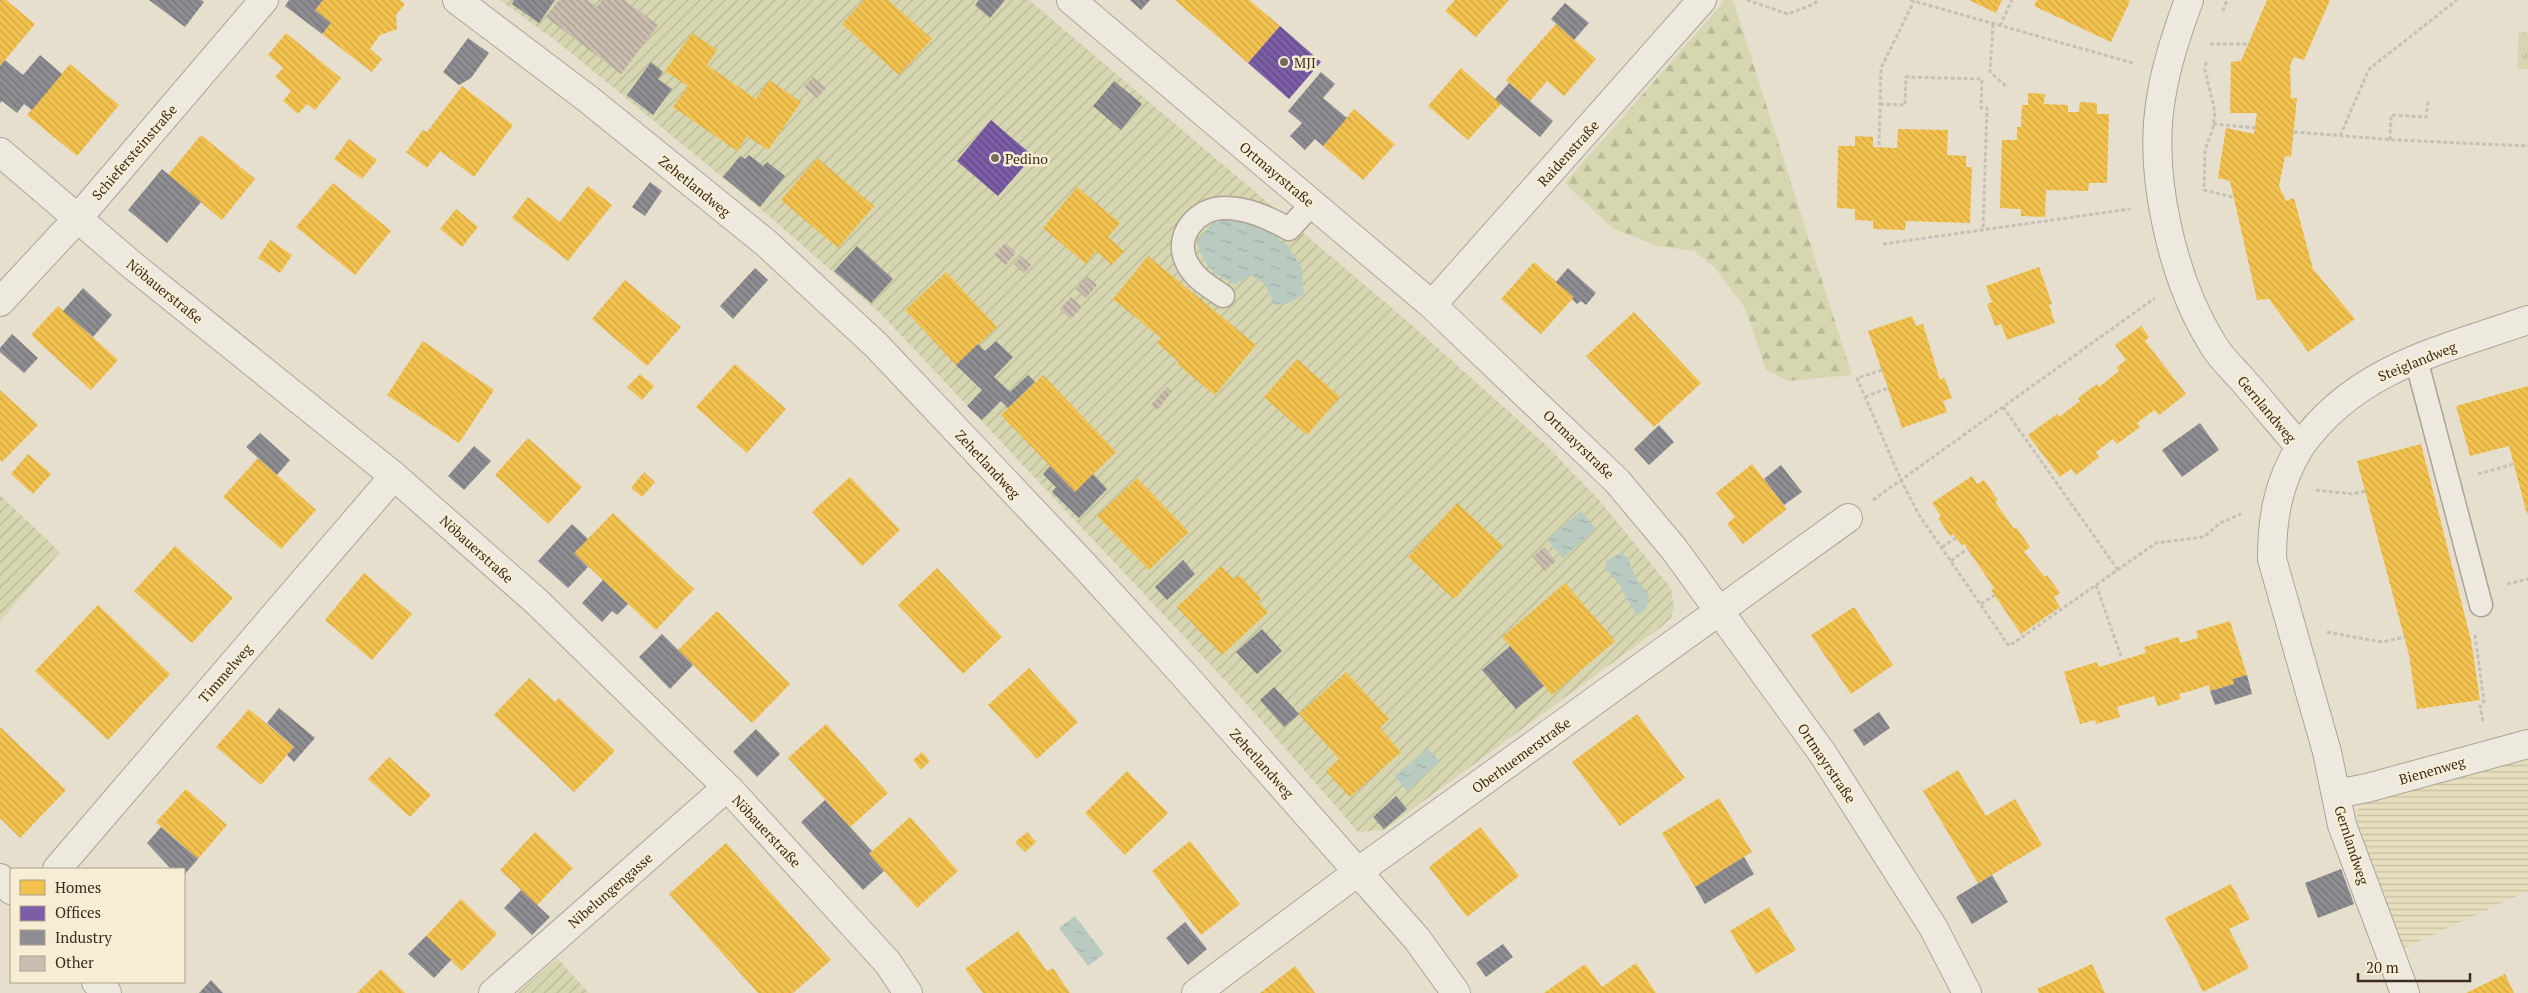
<svg xmlns="http://www.w3.org/2000/svg" width="2528" height="993" font-family="'PT Serif',serif">
<defs>
<pattern id="farmland-rules" width="6" height="5" patternUnits="userSpaceOnUse" patternTransform="scale(1.25)"><rect width="6" height="5" fill="#e6debe"/><path d="M0 2.5h6" fill="none" stroke="#c6bfa3"/></pattern>
<pattern id="forest-firs" width="22" height="20" patternUnits="userSpaceOnUse" patternTransform="scale(1.25)"><rect width="22" height="20" fill="#d6d6b0"/><path d="M5 1l3.5 6h-7zM16 11l3.5 6h-7z" fill="#b9b897"/></pattern>
<pattern id="park-tufts" width="24" height="20" patternUnits="userSpaceOnUse" patternTransform="scale(1.25)"><rect width="24" height="20" fill="#d6d6b0"/><path d="M3 7l-1-3M5 7V3M7 7l1-3M15 17l-1-3M17 17v-4M19 17l1-3" fill="none" stroke="#b9b897"/></pattern>
<pattern id="garden-furrows" width="10" height="10" patternUnits="userSpaceOnUse" patternTransform="scale(1.25)"><rect width="10" height="10" fill="#d6d6b0"/><path d="M-1 1l2-2M0 10L10 0M9 11l2-2" fill="none" stroke="#b9b897"/></pattern>
<pattern id="water-ripples" width="26" height="14" patternUnits="userSpaceOnUse" patternTransform="scale(1.25)"><rect width="26" height="14" fill="#b9cbc0"/><path d="M2 4q2-2 4 0t4 0M15 11q2-2 4 0t4 0" fill="none" stroke="#a0aea5"/></pattern>
<pattern id="homes-back-hatch" width="6" height="6" patternUnits="userSpaceOnUse" patternTransform="scale(1.25)"><rect width="6" height="6" fill="#f2c14e"/><path d="M-1 5l2 2M0 0l6 6M5-1l2 2" fill="none" stroke="#d0a644"/></pattern>
<pattern id="offices-back-hatch" width="6" height="6" patternUnits="userSpaceOnUse" patternTransform="scale(1.25)"><rect width="6" height="6" fill="#7b5ea7"/><path d="M-1 5l2 2M0 0l6 6M5-1l2 2" fill="none" stroke="#614a80"/></pattern>
<pattern id="industry-back-hatch" width="6" height="6" patternUnits="userSpaceOnUse" patternTransform="scale(1.25)"><rect width="6" height="6" fill="#8d8d92"/><path d="M-1 5l2 2M0 0l6 6M5-1l2 2" fill="none" stroke="#747377"/></pattern>
<pattern id="building-back-hatch" width="6" height="6" patternUnits="userSpaceOnUse" patternTransform="scale(1.25)"><rect width="6" height="6" fill="#cabdaf"/><path d="M-1 5l2 2M0 0l6 6M5-1l2 2" fill="none" stroke="#a59a8e"/></pattern>
</defs>
<rect width="100%" height="100%" fill="#e6dfce"/>
<path fill="url(#farmland-rules)" d="M2528,756V891L2404,948L2357,824V811L2366,800Z"/>
<path fill="url(#forest-firs)" d="M1723,0H1733L1852,375L1788,381L1766,370L1745,308L1714,267L1695,251L1657,246L1612,228L1565,183L1721,5Z"/>
<path fill="url(#park-tufts)" d="M2519,32L2528,33V69H2517Z"/>
<path fill="url(#garden-furrows)" d="M500,0H1029L1413,326L1546,445L1599,500L1671,588L1674,608L1671,618L1660,628L1384,830L1358,832L1237,693L882,315L761,209L559,43Z
M0,495L60,552L0,621Z
M557,958L589,993H518Z"/>
<path fill="url(#water-ripples)" d="M1224,219L1260,226L1287,245L1301,266L1304,294L1289,303L1274,305L1265,284L1251,275L1236,284C1215,277 1203,264 1197,242L1209,227Z
M1581,511L1596,529L1563,558L1547,540Z
M1621,553L1627,557L1636,578L1649,595C1648,604 1646,611 1637,615L1625,596L1620,585L1605,568L1607,560Z
M1428,748L1440,762L1407,791L1394,776Z
M1075,916L1104,954L1088,966L1059,928Z"/>
<path fill="url(#homes-back-hatch)" d="M0,0H6L35,24L0,66Z
M323,0H400L405,4L396,15L397,29L380,35L370,49L382,59L372,72L322,34L331,23L315,10Z
M864,0H888L932,39L899,75L842,24Z
M1175,0H1249L1280,26L1248,63Z
M1455,0H1509L1476,37L1445,11Z
M1969,0H2002L1996,13Z
M2037,0H2127L2130,1L2111,42L2034,6Z
M2267,0H2330L2304,60L2294,57L2290,66L2291,98H2297L2291,157L2285,156L2279,186L2286,201L2294,198L2313,269L2355,319L2308,352L2269,299L2257,300L2230,181L2218,178L2226,128L2254,134L2257,113H2230L2231,62L2241,61Z
M1556,24L1596,59L1564,96L1547,81L1530,101L1506,80Z
M286,33L341,78L315,110L307,104L298,114L283,101L291,91L275,77L283,68L268,55Z
M692,33L717,50L707,65L756,99L769,80L801,102L768,150L747,136L737,151L673,107L688,86L665,71Z
M70,64L119,105L77,156L27,115Z
M1461,68L1501,104L1468,140L1428,106Z
M462,86L513,125L474,177L440,151L427,168L406,152L423,130L427,132Z
M2028,93L2045,94L2044,104L2068,105V112H2079L2080,102L2097,103V114H2109L2107,183H2089L2088,191L2046,190L2045,217L2021,216V209L2000,208L2002,140H2017V127H2021L2022,105H2028Z
M1354,109L1395,144L1363,180L1323,146Z
M1898,129L1948,130L1947,155L1966,156V167H1972L1970,223L1906,221L1905,230L1873,229V221L1855,220V209L1837,208L1838,146H1855V136L1873,137V147L1897,148Z
M201,135L255,179L222,220L168,175Z
M349,139L377,160L362,179L334,159Z
M817,158L874,206L838,248L781,200Z
M333,183L391,231L355,275L296,227Z
M588,186L612,205L568,261L512,218L528,197L560,222Z
M1077,187L1120,223L1108,237L1124,251L1112,265L1096,251L1086,264L1043,228Z
M456,209L478,227L462,247L440,229Z
M270,240L292,255L280,273L258,258Z
M1148,256L1256,345L1215,395L1177,364L1179,362L1157,343L1161,338L1113,299Z
M1534,262L1574,297L1541,334L1501,299Z
M2039,267L2052,304L2049,305L2055,323L2007,340L2001,324L1995,326L1987,304L1992,302L1986,286Z
M946,272L997,327L956,365L905,310Z
M625,280L681,327L647,366L592,319Z
M58,306L118,360L91,390L31,335Z
M1634,312L1701,383L1654,427L1586,356Z
M1912,316L1916,326L1923,324L1940,380L1944,377L1952,398L1943,401L1947,412L1902,428L1868,331Z
M2141,326L2149,337L2145,341L2186,394L2159,415L2154,410L2137,423L2140,427L2117,444L2113,439L2096,452L2099,457L2076,475L2071,469L2060,477L2028,435L2057,414L2059,417L2080,401L2078,398L2097,384L2099,387L2119,371L2117,367L2126,360L2115,345Z
M423,341L494,390L459,443L387,395Z
M1297,359L1340,397L1307,435L1264,397Z
M735,364L786,409L747,453L696,407Z
M640,374L654,386L642,400L627,387Z
M1043,375L1116,452L1075,492L1001,415Z
M2528,386V514H2527L2509,446L2470,456L2456,406Z
M0,390L38,425L2,462L0,459Z
M528,438L582,487L548,524L495,475Z
M2421,444L2471,640L2480,700L2417,709L2409,655L2357,461Z
M28,454L51,474L33,494L11,474Z
M258,458L316,510L281,549L223,497Z
M1752,464L1787,509L1743,544L1727,524L1735,517L1716,493Z
M644,472L655,482L642,497L631,488Z
M1972,476L1977,484L1984,480L1998,500L1995,502L2005,516L2014,529L2016,527L2030,547L2024,552L2045,577L2047,575L2060,593L2054,597L2060,607L2021,634L1991,590L1994,588L1964,544L1962,545L1953,534L1950,536L1938,518L1941,516L1932,503Z
M850,477L900,530L862,566L812,512Z
M1137,478L1189,532L1149,570L1097,516Z
M1457,503L1503,546L1454,599L1408,557Z
M613,513L694,589L656,630L574,553Z
M175,546L233,598L192,643L134,591Z
M1221,566L1234,579L1239,575L1261,598L1258,602L1268,612L1222,655L1177,607Z
M937,568L1002,637L963,674L898,605Z
M364,573L412,614L372,660L325,620Z
M1565,583L1615,641L1552,695L1502,637Z
M98,605L170,674L108,740L35,671Z
M1854,607L1893,665L1851,694L1811,635Z
M717,611L790,684L752,723L678,650Z
M2230,621L2247,675L2233,679L2234,684L2210,691L2209,685L2194,690L2179,694L2181,699L2158,706L2154,696L2117,707L2120,717L2096,724L2095,720L2080,724L2064,672L2097,662L2099,667L2146,653L2144,647L2178,637L2180,643L2198,638L2196,631Z
M1029,668L1078,722L1037,759L988,705Z
M1346,672L1389,719L1380,728L1401,752L1350,797L1326,771L1339,759L1299,714Z
M529,678L555,702L559,698L615,751L574,792L494,715Z
M249,709L294,747L261,785L216,747Z
M1637,714L1685,778L1620,826L1572,762Z
M826,724L888,793L850,827L788,758Z
M0,727L66,790L20,838L0,818Z
M922,752L930,761L921,770L913,760Z
M389,757L431,795L410,817L368,779Z
M1958,770L1986,816L2015,799L2042,845L1978,883L1923,791Z
M1127,771L1168,813L1125,855L1085,813Z
M186,789L227,825L198,859L156,822Z
M1719,798L1752,852L1695,887L1662,833Z
M910,817L958,871L917,908L869,854Z
M1480,827L1519,876L1467,917L1429,867Z
M535,832L573,868L537,905L500,870Z
M1027,832L1036,842L1025,852L1015,842Z
M1190,841L1240,904L1201,935L1152,871Z
M726,843L831,960L793,993H758L669,894Z
M2231,884L2250,919L2229,929L2249,968L2203,992L2165,918Z
M461,899L497,934L462,971L426,936Z
M1769,907L1796,950L1756,974L1730,931Z
M1018,931L1047,971L1053,968L1070,993H983L965,969Z
M1636,963L1656,993H1544L1585,964L1602,987Z
M2092,964L2105,993H2039L2037,989Z
M1295,966L1315,993H1260Z
M381,969L405,993H357Z
M2505,974L2514,993H2466Z"/>
<path fill="url(#offices-back-hatch)" d="M1280,26L1321,62L1289,99L1248,63Z
M991,120L1033,156L998,196L957,161Z"/>
<path fill="url(#industry-back-hatch)" d="M149,0H201L204,2L185,27Z
M289,0H323L315,10L331,23L322,34L285,6Z
M514,0H555L539,23L512,4Z
M979,0H1005L990,18L975,5Z
M1130,0H1150L1141,10Z
M1565,3L1589,23L1574,40L1551,19Z
M468,38L489,53L471,78L459,85L443,72Z
M40,55L62,74L32,110L24,104L17,113L2,101L0,103V66L5,60L23,75Z
M651,62L663,72L658,79L672,89L653,115L627,95Z
M1321,72L1335,84L1323,98L1347,118L1323,146L1315,139L1305,150L1290,136L1302,123L1288,111Z
M1114,81L1142,104L1121,130L1093,106Z
M1509,83L1553,121L1540,137L1495,99Z
M749,155L763,166L767,162L785,176L760,207L723,177L740,156L745,159Z
M162,169L201,202L167,243L128,210Z
M650,182L662,191L645,216L632,207Z
M857,246L893,279L871,303L834,271Z
M755,268L768,280L733,319L720,306Z
M1568,268L1596,293L1586,305L1581,301L1577,304L1572,299L1574,297L1556,282Z
M83,288L112,315L93,337L63,311Z
M12,334L38,358L24,373L0,352V348Z
M996,341L1013,357L994,377L1010,392L1028,375L1035,382L1008,408L1001,401L982,420L967,406L982,390L956,365L978,344L985,351Z
M2200,423L2219,450L2182,477L2162,450Z
M1659,425L1674,442L1649,465L1634,449Z
M260,433L290,460L277,475L246,447Z
M474,446L491,461L464,490L448,476Z
M1781,465L1802,492L1784,505L1764,479Z
M1050,466L1075,492L1093,474L1107,489L1079,518L1052,492L1056,487L1043,474Z
M572,524L588,539L574,553L588,567L568,588L538,561Z
M1183,560L1195,574L1167,600L1155,587Z
M603,580L628,604L617,615L612,611L602,622L582,603Z
M1262,629L1282,651L1257,674L1236,652Z
M662,634L693,665L670,689L639,657Z
M1510,646L1544,686L1516,709L1482,670Z
M2247,675L2252,694L2215,705L2210,691L2234,684L2233,679Z
M1274,687L1299,714L1284,727L1260,700Z
M279,708L315,738L294,762L287,755L294,747L267,723Z
M1879,712L1890,728L1864,746L1853,730Z
M756,729L780,754L757,777L733,752Z
M1396,796L1407,809L1384,829L1373,817Z
M825,800L872,851L869,854L884,871L863,890L801,822Z
M161,827L198,859L184,875V869H171L147,843Z
M1744,857L1754,874L1705,904L1695,887Z
M2341,869L2354,904L2318,918L2305,883Z
M1992,875L2008,902L1972,924L1956,897Z
M521,890L550,917L532,935L504,908Z
M1185,922L1207,949L1188,965L1166,938Z
M426,936L451,960L434,978L408,954Z
M1503,944L1513,957L1486,977L1476,963Z
M211,980L223,993H199Z"/>
<path fill="url(#building-back-hatch)" d="M559,0H587L597,7L602,0H624L658,25L621,74L546,17Z
M813,77L826,88L817,98L804,87Z
M1005,243L1016,252L1006,265L994,255Z
M1021,256L1031,265L1024,273L1014,264Z
M1086,276L1097,285L1086,298L1076,289Z
M1071,297L1082,307L1071,319L1060,309Z
M1167,387L1172,392L1157,410L1151,405Z
M1544,547L1556,561L1545,571L1533,557Z"/>
<g fill="none" stroke-linecap="round" stroke-linejoin="round">
<defs>
<path id="lane" d="M1223,296C1210,287 1194,278 1187,263C1173,236 1197,208 1224,208C1248,208 1269,218 1289,229L1312,204
M2416,359L2481,605"/>
<path id="street" d="M457,0L588,99L766,243L876,345L1083,564L1185,676L1417,939L1456,993
M1071,0L1432,305L1617,481L1674,549L1823,754L1933,927L1967,993
M2189,0C2177,32 2166,65 2161,98C2148,174 2172,278 2212,343C2219,356 2231,367 2241,378C2261,401 2280,424 2300,447C2278,483 2272,518 2272,559L2327,752L2342,825L2405,993
M0,152L132,265L394,476L537,602L731,791L888,963L908,993
M0,302L78,218L264,0
M1432,305L1702,0
M2300,447C2355,368 2442,350 2528,320
M2336,794L2367,788L2528,744
M57,869L394,476
M0,878L11,890
M96,982L107,993
M493,993L727,787
M1196,993L1359,871L1848,518"/>
</defs>
<use href="#lane" stroke="#aba496" stroke-width="25"/>
<use href="#street" stroke="#aba496" stroke-width="30"/>
<path stroke="#c7c0b6" stroke-width="3" stroke-dasharray="4 2.5" stroke-linecap="butt" d="M1747,0L1788,14L1814,4L1818,0
M1910,0L2133,63
M2223,11L2227,0
M1993,24L1990,72L2008,88
M2000,26L2012,0
M2210,44H2249
M2206,62L2205,70L2215,112L2213,128L2205,150L2204,190L2233,197
M1880,104L1905,105L1906,77L1982,79L1981,108H1987L1983,230
M2213,124L2255,128
M2294,132L2396,140L2528,146
M2340,136L2369,69L2457,0
M2390,140L2391,115L2426,117L2428,100
M1879,145L1881,68L1914,1
M1883,244L2130,209
M1882,370L1857,378L1901,480L1919,515L2009,646L2156,543L2204,537L2220,523L2241,514
M1865,397L1888,388
M2003,407L2118,570
M2478,474L2514,464
M2316,490L2352,494L2366,491
M1873,500L2155,298
M1942,547L1956,538
M1951,561L1967,549
M2507,584L2528,579
M2096,585L2121,656
M1981,604L1995,595
M2327,632L2382,642L2405,637
M2475,635L2484,701L2480,706L2483,722"/>
<use href="#lane" stroke="#eee9df" stroke-width="22"/>
<use href="#street" stroke="#eee9df" stroke-width="28"/>
</g>
<g fill="#776b5c" stroke="#f7edd4" stroke-width="2">
<circle cx="1284" cy="62" r="5"/>
<circle cx="995" cy="158" r="5"/>
</g>
<g text-anchor="middle" dominant-baseline="central" stroke-width="5" stroke-linejoin="round" paint-order="stroke">
<g font-size="14" fill="#3b2c1e" stroke="#f7edd4" text-anchor="start">
<text x="1294" y="62">MJI</text>
<text x="1005" y="158">Pedino</text>
</g>
<g font-size="14" fill="#3b2c1e" stroke="#f7edd4">
<text transform="translate(134 152) rotate(-49)">Schiefersteinstraße</text>
<text transform="translate(1568 153) rotate(-48)">Raidenstraße</text>
<text transform="translate(1277 174) rotate(40)">Ortmayrstraße</text>
<text transform="translate(695 186) rotate(39)">Zehetlandweg</text>
<text transform="translate(165 291) rotate(39)">Nöbauerstraße</text>
<text transform="translate(2417 361) rotate(-22)">Steiglandweg</text>
<text transform="translate(2267 409) rotate(50)">Gernlandweg</text>
<text transform="translate(1579 444) rotate(44)">Ortmayrstraße</text>
<text transform="translate(988 464) rotate(47)">Zehetlandweg</text>
<text transform="translate(477 549) rotate(42)">Nöbauerstraße</text>
<text transform="translate(225 673) rotate(-49)">Timmelweg</text>
<text transform="translate(1521 755) rotate(-36)">Oberhuemerstraße</text>
<text transform="translate(1262 763) rotate(48)">Zehetlandweg</text>
<text transform="translate(1827 763) rotate(56)">Ortmayrstraße</text>
<text transform="translate(2432 770) rotate(-16)">Bienenweg</text>
<text transform="translate(767 831) rotate(47)">Nöbauerstraße</text>
<text transform="translate(2352 845) rotate(72)">Gernlandweg</text>
<text transform="translate(610 890) rotate(-41)">Nibelungengasse</text>
</g>
</g>
<rect x="10" y="868" width="175" height="115" fill="#f7edd4" stroke="#aca08b"/>
<rect x="20" y="880" width="25" height="15" fill="#f2c14e" stroke="#aca08b"/>
<text x="55" y="893" font-size="15" fill="#3b2c1e">Homes</text>
<rect x="20" y="906" width="25" height="15" fill="#7b5ea7" stroke="#aca08b"/>
<text x="55" y="918" font-size="15" fill="#3b2c1e">Offices</text>
<rect x="20" y="930" width="25" height="15" fill="#8d8d92" stroke="#aca08b"/>
<text x="55" y="943" font-size="15" fill="#3b2c1e">Industry</text>
<rect x="20" y="956" width="25" height="15" fill="#cabdaf" stroke="#aca08b"/>
<text x="55" y="968" font-size="15" fill="#3b2c1e">Other</text>
<path d="M2358 973v8h112v-8" fill="none" stroke="#3b2c1e" stroke-width="2.5"/>
<text x="2366" y="973" font-size="15" fill="#3b2c1e" stroke="#f7edd4" stroke-width="4" paint-order="stroke">20 m</text>
</svg>
